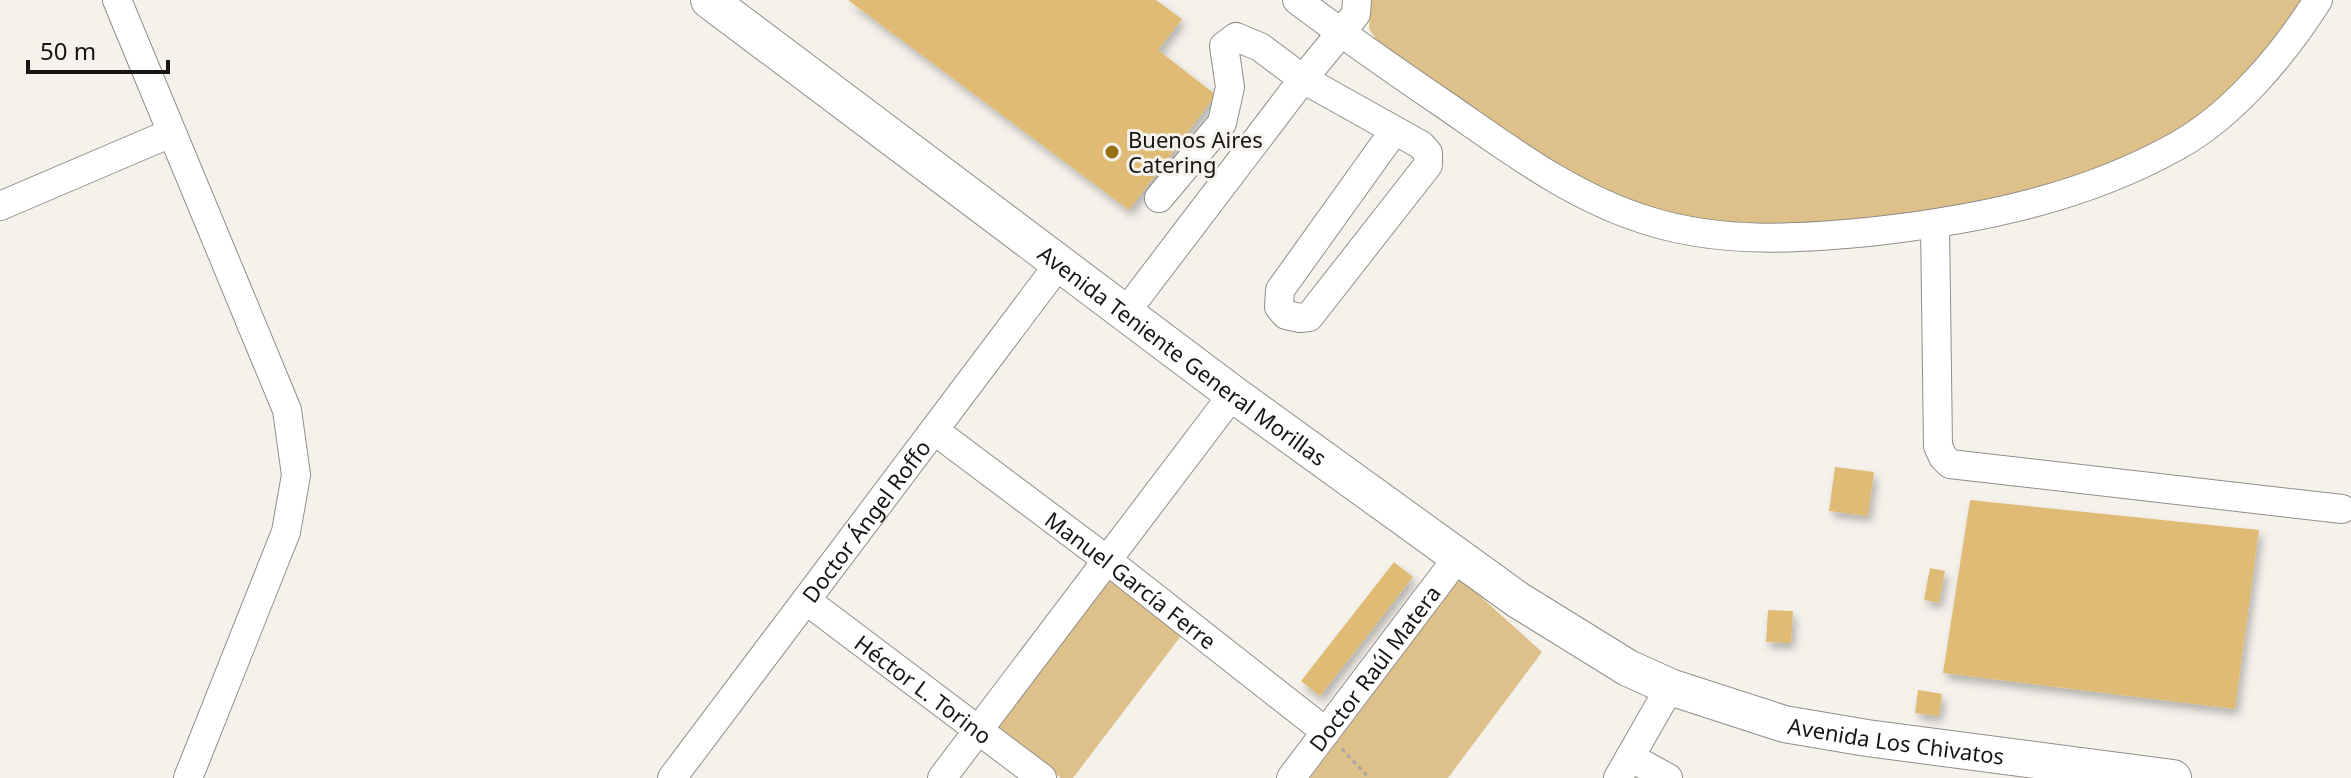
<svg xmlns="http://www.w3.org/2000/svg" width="2351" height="778" font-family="'Noto Sans',sans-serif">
<defs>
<filter id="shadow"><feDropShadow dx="3.5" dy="6" stdDeviation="4" flood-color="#0004"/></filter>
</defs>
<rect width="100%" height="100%" fill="#f5f2ec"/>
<path fill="#ddc08a" d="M1370,0H2305L2286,29L2208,112L2168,138L2029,197L1770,235L1605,200L1384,51L1369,29Z
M1110,576L1184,632L1073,778H1061L994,727Z
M1460,578L1542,652L1448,778H1310Z"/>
<path fill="#dfbb75" filter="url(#shadow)" d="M848,0H1156L1182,19L1158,50L1216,95L1129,210Z
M1835,467L1874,472L1868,516L1829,511Z
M1970,500L2259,530L2235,709L1943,673Z
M1394,562L1413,577L1320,696L1301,681Z
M1930,568L1945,571L1939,603L1924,600Z
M1768,610L1793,611L1791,643L1766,642Z
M1918,690L1942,694L1939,716L1915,713Z"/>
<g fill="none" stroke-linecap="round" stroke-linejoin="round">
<defs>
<g id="minor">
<path d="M117,0L287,410L296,475L286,532L188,778"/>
<path d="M1297,0C1346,37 1395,71 1445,105C1510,150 1573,198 1649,221C1723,244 1800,239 1877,231C1981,219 2084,198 2177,146C2233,115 2284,54 2318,0"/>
<path d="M1159,198L1222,123L1230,87L1224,46L1236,37L1260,47L1303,79L1421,145L1428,153V165L1309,317L1300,318L1286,315L1279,307L1280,290L1394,131"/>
<path d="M0,206L171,133"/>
<path d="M1935,224L1938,446L1943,457L1950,464L2342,509"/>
<path d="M1125,313L1303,79L1356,14L1357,0"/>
<path id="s1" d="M935,431L1107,560L1326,732"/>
<path id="s2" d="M807,601L1042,778"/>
<path d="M1630,757L1668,778"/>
<path id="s3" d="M672,778L1059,264"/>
<path d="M942,778L1233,394"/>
<path id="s4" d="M1291,778L1458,557"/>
<path d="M1618,778L1670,687"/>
</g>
<g id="major">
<path id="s5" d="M709,0L1233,394L1518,600L1628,668L1670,687L1784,724L1867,738L2173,778"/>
</g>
</defs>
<use href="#minor" stroke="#918e88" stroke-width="30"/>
<use href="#major" stroke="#918e88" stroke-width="38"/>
<path stroke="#a8a6a1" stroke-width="3" stroke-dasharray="4 4" stroke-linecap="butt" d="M1342,749L1369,778"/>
<use href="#minor" stroke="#fff" stroke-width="28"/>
<use href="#major" stroke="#fff" stroke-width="36"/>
</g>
<circle fill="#957019" stroke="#f5f2ec" stroke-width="3" cx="1112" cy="152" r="8"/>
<g text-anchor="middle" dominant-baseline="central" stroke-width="6" stroke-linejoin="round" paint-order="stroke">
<g font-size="22" fill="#171613" stroke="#f5f2ec" text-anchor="start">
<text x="1128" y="139">Buenos Aires<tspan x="1128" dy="25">Catering</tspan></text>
</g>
<g font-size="22" fill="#171613" stroke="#f5f2ec">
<text stroke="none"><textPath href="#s5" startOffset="592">Avenida Teniente General Morillas</textPath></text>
<text stroke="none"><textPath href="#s3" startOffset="322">Doctor Ángel Roffo</textPath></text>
<text stroke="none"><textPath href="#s1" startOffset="246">Manuel García Ferre</textPath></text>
<text stroke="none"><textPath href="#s4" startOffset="138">Doctor Raúl Matera</textPath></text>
<text stroke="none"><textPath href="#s2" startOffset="146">Héctor L. Torino</textPath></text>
<text stroke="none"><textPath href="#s5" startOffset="1416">Avenida Los Chivatos</textPath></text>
</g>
</g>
<path d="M28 60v12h140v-12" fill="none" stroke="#171613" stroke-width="4"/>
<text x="40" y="60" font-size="24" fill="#171613" stroke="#f5f2ec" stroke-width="6" paint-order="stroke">50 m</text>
</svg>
